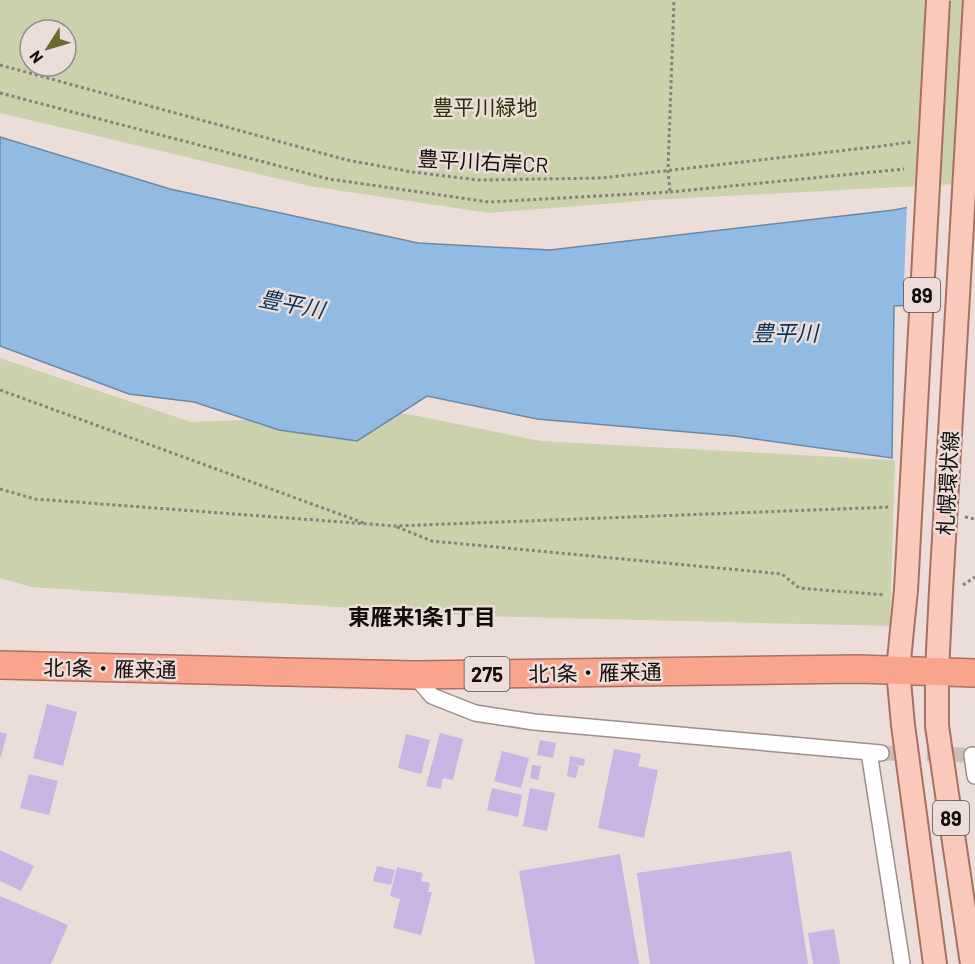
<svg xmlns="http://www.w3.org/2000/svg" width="975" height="964" font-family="Barlow,'Noto Sans JP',sans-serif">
<rect width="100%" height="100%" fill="#ecddd8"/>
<path fill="#cbd1ac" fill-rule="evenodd" d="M0,0H975V183L652,200L489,213L309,186L0,113ZM30,30H66V66H30Z
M0,358L191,422L408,414L540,441L895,460L890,626L477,616L31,587L0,578Z"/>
<path fill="#92bbe3" stroke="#6c87a2" stroke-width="1.5" d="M0,137L170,189L418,243L550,250L894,210L975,194V302L894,306L892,458L734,436L537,419L427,396L357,441L279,430L194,402L129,394L0,346Z"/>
<path fill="#ecddd8" d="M975,191V305L903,308L907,204Z"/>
<path fill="#cbb3e4" d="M47,704L77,712L63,766L33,758Z
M0,732L7,734L1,757H0Z
M440,733L463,739L453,780L443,778L441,789L426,786Z
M406,734L430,740L421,774L398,768Z
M540,740L556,743L553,758L537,755Z
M614,749L641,754L638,766L658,770L644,838L598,828Z
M502,751L529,758L521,788L494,781Z
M570,756L585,759L584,766L569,764Z
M569,764L579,766L576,778L567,776Z
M532,765L541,766L538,780L530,778Z
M29,774L58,781L49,815L20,808Z
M492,788L522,795L518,817L487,810Z
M530,788L555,793L547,831L523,826Z
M0,850L34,866L21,891L0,881Z
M791,851L808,964H650L637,873Z
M620,854L639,964H535L519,871Z
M377,866L395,870L391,885L373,881Z
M397,867L423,873L421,881L430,883L428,892H432L421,935L393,928L400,899L390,896Z
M0,896L68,925L51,964H0Z
M834,929L840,964H813L808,933Z"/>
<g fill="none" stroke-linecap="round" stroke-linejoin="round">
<path stroke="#cbbeb9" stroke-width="15" stroke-dasharray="15 8" stroke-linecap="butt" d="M881,753L966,755"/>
<defs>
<path id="street" d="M414,675L432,696L475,713L534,722L881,753
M869,752L902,964
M972,755L975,776"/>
<path id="primary" d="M906,590L898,670L903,725L935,964
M941,590L937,671V726L972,964"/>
<path id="highway" d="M0,665L414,675L858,669L975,673"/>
</defs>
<use href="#street" stroke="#9c8e8a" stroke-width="18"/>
<use href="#primary" stroke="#a87060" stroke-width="26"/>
<use href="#highway" stroke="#a87060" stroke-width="30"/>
<path stroke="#897f7b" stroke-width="3" stroke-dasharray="3 3" stroke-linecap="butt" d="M0,65L347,160L412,172L478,180L602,178L882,146L911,142
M0,93L329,179L489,202L670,192L668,170L674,0
M670,192L904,169
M0,390L364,523
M0,489L35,499L395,526L891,507
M965,517L975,519
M397,527L432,541L782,574L799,588L885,595
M963,585L975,577"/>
<use href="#street" stroke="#fff" stroke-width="15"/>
<use href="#primary" stroke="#fbc9bb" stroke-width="22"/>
<use href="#highway" stroke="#f9a58d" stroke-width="27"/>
<defs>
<path id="primary-bridge" d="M906,590L938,0
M941,590L975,0"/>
</defs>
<use href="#primary-bridge" stroke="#a87060" stroke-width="26" stroke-linecap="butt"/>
<use href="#primary-bridge" stroke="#fbc9bb" stroke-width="22"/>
</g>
<g text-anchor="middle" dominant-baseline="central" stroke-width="5" stroke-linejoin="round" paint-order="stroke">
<g fill="#ecddd8" stroke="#534b48" stroke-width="1.5">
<rect x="904" y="278" width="36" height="34" rx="4.5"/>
<rect x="464.5" y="657" width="45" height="34" rx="4.5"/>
<rect x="933" y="801" width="36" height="34" rx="4.5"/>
</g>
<g font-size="20" font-weight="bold" fill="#120d0b">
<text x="922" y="295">89</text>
<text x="487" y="674">275</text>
<text x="951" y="818">89</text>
</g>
<g font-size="21" fill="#2c3005" stroke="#ecddd8">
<text x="485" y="106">豊平川緑地</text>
</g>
<g font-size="21" fill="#120d0b" stroke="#ecddd8">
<text transform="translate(483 161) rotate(3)">豊平川右岸CR</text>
<text transform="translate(947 483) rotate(-87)">札幌環状線</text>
<text transform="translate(110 668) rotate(1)">北1条・雁来通</text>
<text transform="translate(595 672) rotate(-1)">北1条・雁来通</text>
</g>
<g font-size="22" font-style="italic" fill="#07365c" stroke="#ecddd8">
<text transform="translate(292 303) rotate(11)">豊平川</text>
<text x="785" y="332">豊平川</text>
</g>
<g font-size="22" font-weight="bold" fill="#120d0b" stroke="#ecddd8">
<text x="422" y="616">東雁来1条1丁目</text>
</g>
</g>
<g transform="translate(48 48) rotate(233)"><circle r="28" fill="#ecddd8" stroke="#958a86" stroke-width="1.5"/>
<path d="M0-4.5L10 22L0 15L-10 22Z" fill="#6e6733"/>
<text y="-9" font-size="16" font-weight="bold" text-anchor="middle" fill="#120d0b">N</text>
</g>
</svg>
